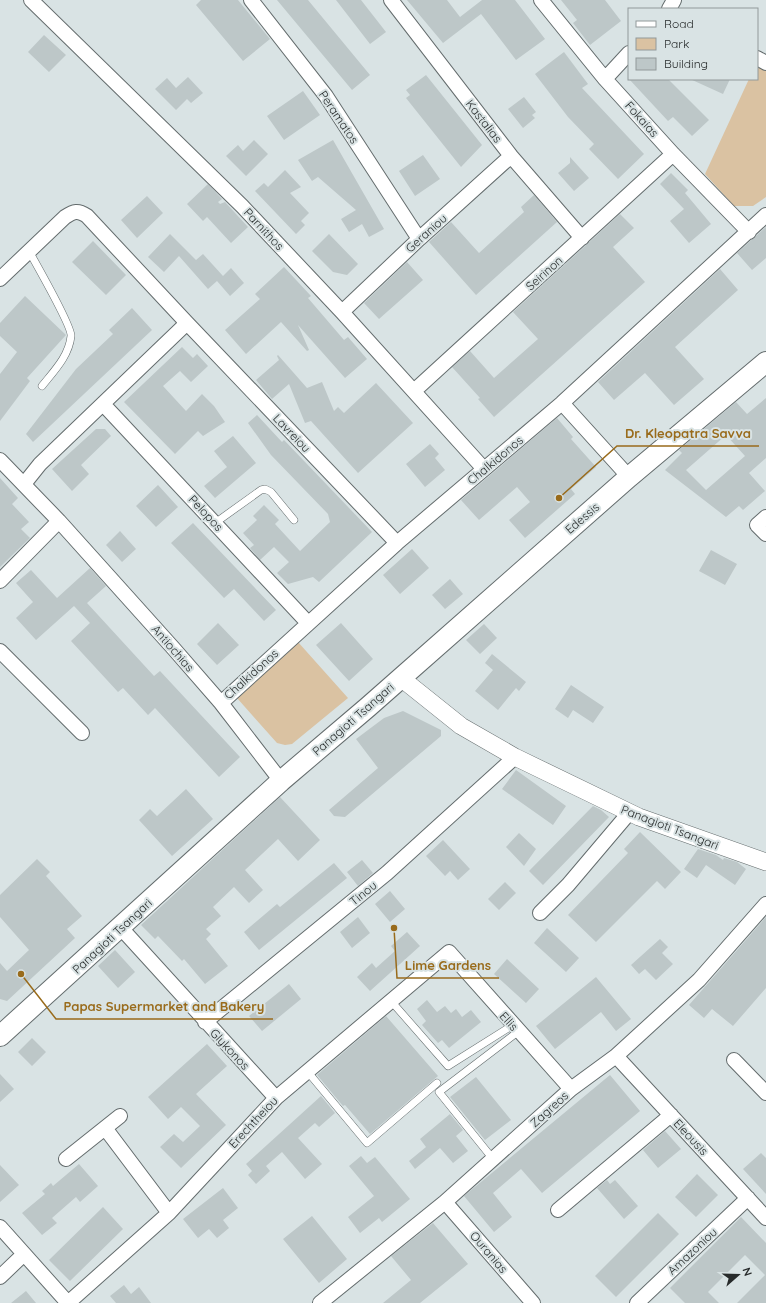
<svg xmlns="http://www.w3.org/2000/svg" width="766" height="1303" font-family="Quicksand,sans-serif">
<rect width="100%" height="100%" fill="#d9e3e4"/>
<path fill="#dac2a2" d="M757,66L766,71V197L753,206H734L705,174L749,79H757Z
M298,642L348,698L292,744L285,745L277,743L237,698Z"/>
<path fill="#bdc7c8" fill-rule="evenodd" d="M201,0H238L270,39L243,61L196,5Z
M277,0H308L370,75L352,90Z
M336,0H361L386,32L370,44Z
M407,0H447L460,17L482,0H515L545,39L516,60L481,14L443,43Z
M561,0H605L621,21L590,45L573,23L577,20Z
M44,35L66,55L49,72L28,52Z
M564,52L588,84L582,88L644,154L618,179L589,149L594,144L568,117L535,74Z
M426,75L482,145L461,167L406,98L410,95L406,90Z
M188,77L203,93L191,103L187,99L176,110L155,89L167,78L176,88Z
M629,79H668L709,120L692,136L673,117L668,121Z
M690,79H730L723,94Z
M303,91L320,115L284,140L267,116Z
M524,97L536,112L532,115L535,118L523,128L508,109Z
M254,140L268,154L246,176L226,156L238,145L243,151Z
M333,140L384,229L369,237L362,224L349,232L341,219L356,210L318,177L312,181L298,160Z
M423,155L440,179L415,196L399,171Z
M570,157L589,178L574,191L558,173L570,163Z
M285,170L301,187L290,193L309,213L301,221L305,225L296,234L255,191L264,183L268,187Z
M671,173L688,190L685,193L711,224L689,243L670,221L684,209L660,184Z
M208,184L222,199L218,202L220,204L225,202L248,227L231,243L207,217L203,221L187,204Z
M534,195L557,222L476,295L429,242L451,222L479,253L524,212L521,207Z
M147,196L163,213L137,238L121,220Z
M620,214L634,228L613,247L645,282L494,417L478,399L480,398L452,367L470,351L494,378L538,339L513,312Z
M766,227V258L752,270L737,253Z
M170,234L196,260L203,254L223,276L231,268L244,283L230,296L217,281L208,289L179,256L164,272L148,257Z
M329,234L358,264L347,275L333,272L312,251Z
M93,241L126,275L106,295L72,262Z
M407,262L423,280L379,319L364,303Z
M284,267L311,296L308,298L344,340L348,337L367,359L345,378L298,325L309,350L307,351L281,322L246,354L225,330L260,299L255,294Z
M720,269L738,290L675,347L704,379L674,405L645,373L614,400L598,382Z
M25,296L66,335L27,378L30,381L0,421V374L17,352L0,336V323Z
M132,308L152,330L33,442L26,434L76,369L113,334L109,330Z
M182,347L193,358L197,354L208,366L191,382L180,371L163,386L186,411L202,394L214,406L225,422L203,436L198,431L175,454L124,402Z
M278,355L307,388L322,382L334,411L338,407L344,413L376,383L413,423L358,473L311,421L305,423L289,384L272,399L256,380L279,360L277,356Z
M766,398V458L749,473L765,491L743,510L739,506L726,517L665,470L682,453L679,450L736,402L747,414ZM726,435L745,456L706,490L686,470Z
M257,415L282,442L284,440L372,532L319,582L313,577L288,584L277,573L289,562L274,547L260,560L250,548L254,545L243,533L257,520L253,516L264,505L279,520L275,524L300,551L330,522L328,514L271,455L248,423Z
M557,418L573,437L571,439L596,467L571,489L575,494L525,538L509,520L530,502L517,487L479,520L461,500Z
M96,429H105L111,436L81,465L89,474L72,491L52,469Z
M233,436L256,463L215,498L204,486L227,467L214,451Z
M430,444L439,454L435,458L445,470L425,487L406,464Z
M0,478L18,498L12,504L29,522L21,529L30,538L0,567Z
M158,485L178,507L156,527L136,506Z
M193,523L276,610L264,621L234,589L224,598L171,543Z
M120,531L136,549L122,562L106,545Z
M412,549L429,568L400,594L383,575Z
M711,550L737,564L725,585L699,571Z
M90,568L106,586L87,603L154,676L160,671L240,757L219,777L155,708L148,715L123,688L118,692L71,641L90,623L74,606L36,640L16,618L33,602L16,583L31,570L57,598Z
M450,579L463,594L445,609L432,595Z
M218,623L239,645L217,665L197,644Z
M341,623L373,659L349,681L316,645Z
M484,624L497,638L480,654L466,640Z
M492,654L526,682L519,691L516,688L498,710L475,691L493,670L485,663Z
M571,685L604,707L593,723L573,710L568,718L555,709Z
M403,711L441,730V736L345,817L334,816L329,810L378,768L356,739L384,718Z
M516,770L566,806L553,825L502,789Z
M186,789L213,819L172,856L139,820L150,809L157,816Z
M280,797L320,840L298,861L278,839L245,870L263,890L249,903L234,887L213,907L221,916L206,929L211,934L206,939L228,966L205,984L184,959L182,961L158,936L155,939L141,925Z
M593,806L601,810L609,817L543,885L529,871Z
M640,832L681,872L665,889L657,881L596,942L568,915L628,853L624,849Z
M519,833L536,849L524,866L506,847Z
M443,840L470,869L458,880L450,871L445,876L426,856Z
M698,849L716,855L723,860L724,858L737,862L746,869L735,885L706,865L697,878L684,869Z
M37,859L50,872L46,876L82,916L67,929L75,938L7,1001L0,999V963L7,971L29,950L0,917V895Z
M362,860L373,873L358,886L347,872Z
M334,863L347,878L259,950L244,932L277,904L280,907Z
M505,882L516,893L499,910L488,899Z
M390,891L405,909L390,922L375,904Z
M358,917L370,933L352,948L340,932Z
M766,917V988L733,1026L712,1009L704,1018L689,1005Z
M547,928L579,958L566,972L534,943Z
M407,932L420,946L370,991L357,977L372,963L376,968L395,951L391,946Z
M660,939L668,947L662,953L673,964L656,980L645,969L639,974L631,965Z
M115,950L135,972L118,988L98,966Z
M507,959L539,989L526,1003L494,974Z
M596,977L631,1019L616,1031L601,1012L555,1049L536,1026Z
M289,984L301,999L262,1031L249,1016Z
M427,1000L437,1012L445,1006L451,1013L456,1009L462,1017L471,1010L481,1022L449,1048L442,1040L438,1043L422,1025L426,1021L417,1009Z
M386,1016L438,1076L370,1134L345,1105L343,1106L317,1075Z
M32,1038L46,1052L32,1066L18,1052Z
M207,1044L227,1066L196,1094L226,1125L181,1168L160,1147L174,1134L183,1142L200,1126L181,1107L168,1119L148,1097Z
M0,1074L14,1089L0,1102Z
M610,1075L640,1111L542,1193L521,1169L493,1193L512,1217L494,1232L464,1196Z
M476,1077L511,1120L485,1140L450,1097Z
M321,1096L335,1113L319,1127L315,1123L298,1138L322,1164L305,1179L282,1152L266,1166L270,1171L256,1184L248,1175L252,1171L246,1164Z
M450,1114L463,1130L456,1136L468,1151L453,1163L440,1148L415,1169L409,1161L426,1147L420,1139Z
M665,1131L681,1149L658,1168L643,1150Z
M761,1153L766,1158V1194L743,1169Z
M361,1156L367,1163L375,1157L410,1199L382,1222L379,1218L360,1233L348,1217L374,1196L349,1166Z
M79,1164L98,1186L80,1202L76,1197L52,1218L57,1223L42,1235L22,1213L45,1194L42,1191L51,1183L53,1186Z
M0,1165L19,1185L0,1202Z
M697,1174L718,1195L696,1217L675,1197Z
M607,1180L610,1184L615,1180L638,1206L624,1219L597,1188Z
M223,1188L238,1208L223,1220L229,1228L217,1238L209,1229L198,1238L183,1219Z
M103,1207L123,1229L70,1281L49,1260Z
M658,1213L679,1234L616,1297L595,1276Z
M312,1216L347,1259L319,1283L283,1239Z
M741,1217L766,1243V1303H737L765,1275L745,1255L708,1292L719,1303H685L670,1288Z
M433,1223L468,1264L420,1303H383L411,1280L391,1256Z
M124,1285L131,1294L139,1287L151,1303H116L110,1296Z
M26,1291L36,1303H11Z"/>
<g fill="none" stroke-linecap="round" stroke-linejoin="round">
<defs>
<path id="service" d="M29,251C36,264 72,326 71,336C69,356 54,371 42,386
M215,523L261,490L265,489L271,492L294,520
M391,1001L448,1066L513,1025
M307,1071L367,1143L437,1083
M493,1159L439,1092L519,1031"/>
<path id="minor" d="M31,0L242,206L342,312L484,469
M251,0L326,96L419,239
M391,0L511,156L582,238
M541,0L605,79L673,154L749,232
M669,9L674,0
M757,58L766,63
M605,79L629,53
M0,279L65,217C74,211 78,210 87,216L187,323L397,543
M342,312L419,239L511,156
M414,391L673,154
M562,403L629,477
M103,404L308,623
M0,460L59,521L174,649L221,703L281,781
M24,484L40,464L187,323
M766,517L757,525L766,534
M0,581L59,521
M0,651L82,733
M221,703L397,543L562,403L766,215
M540,913L568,885L629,813
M121,928L276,1098
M205,1022L387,873L515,757
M616,1056L766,1218
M734,1060L766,1093
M105,1128L169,1213
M66,1159L120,1116
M445,1202L533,1303
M558,1210L671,1115
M0,1227L68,1303L169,1213L276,1098L449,952L571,1089
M0,1277L24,1254
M320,1303L445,1202L571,1089L616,1056L699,980L766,904
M637,1303L748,1198"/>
<path id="tertiary" d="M401,678L461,726L515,757L639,817L766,862"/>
<path id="secondary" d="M0,1036L281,781L368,707L629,477L766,362"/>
</defs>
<use href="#service" stroke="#646c6d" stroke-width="8"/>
<use href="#minor" stroke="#646c6d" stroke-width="16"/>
<use href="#tertiary" stroke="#646c6d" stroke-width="18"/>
<use href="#secondary" stroke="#646c6d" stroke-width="22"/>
<use href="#service" stroke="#fff" stroke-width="7"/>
<use href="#minor" stroke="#fff" stroke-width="14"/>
<use href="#tertiary" stroke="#fff" stroke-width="17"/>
<use href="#secondary" stroke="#fff" stroke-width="20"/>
</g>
<g text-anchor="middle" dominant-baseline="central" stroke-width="4" stroke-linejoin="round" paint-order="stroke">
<g font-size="12" fill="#272b2b" stroke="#d9e3e4">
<text transform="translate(339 117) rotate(56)">Peramatos</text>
<text transform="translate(642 119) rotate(48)">Fokaias</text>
<text transform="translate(484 121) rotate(52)">Kastalias</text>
<text transform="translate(264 229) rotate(47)">Parnithos</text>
<text transform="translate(426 233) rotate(-42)">Geraniou</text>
<text transform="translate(544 273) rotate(-42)">Seirinon</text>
<text transform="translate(292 433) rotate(46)">Lavreiou</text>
<text transform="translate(495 460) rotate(-40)">Chalkidonos</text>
<text transform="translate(206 513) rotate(47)">Pelopos</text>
<text transform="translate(582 518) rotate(-41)">Edessis</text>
<text transform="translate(173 648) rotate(49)">Antiochias</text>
<text transform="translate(251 674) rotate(-42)">Chalkidonos</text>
<text transform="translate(353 719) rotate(-41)">Panagioti Tsangari</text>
<text transform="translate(670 827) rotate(21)">Panagioti Tsangari</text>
<text transform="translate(363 893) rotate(-39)">Tinou</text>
<text transform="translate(112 936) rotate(-43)">Panagioti Tsangari</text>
<text transform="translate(509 1021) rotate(48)">Ellis</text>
<text transform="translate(230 1049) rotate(47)">Glykonos</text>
<text transform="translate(549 1109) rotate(-42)">Zagreos</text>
<text transform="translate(253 1122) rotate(-47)">Erechtheiou</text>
<text transform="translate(691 1137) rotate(47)">Eleousis</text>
<text transform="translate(692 1251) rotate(-43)">Amazoniou</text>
<text transform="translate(489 1252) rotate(49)">Ouranias</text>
</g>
</g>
<path fill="none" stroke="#996b1b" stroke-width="1.5" d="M559 498L617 446H759M394 928L397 978H499M21 974L56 1019H273"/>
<g fill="#996b1b" stroke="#d9e3e4" stroke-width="1.5">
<circle cx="559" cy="498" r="4"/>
<circle cx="394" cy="928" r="4"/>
<circle cx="21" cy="974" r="4"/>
</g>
<g font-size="13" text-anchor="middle" font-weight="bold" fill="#996b1b" stroke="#d9e3e4" stroke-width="4" stroke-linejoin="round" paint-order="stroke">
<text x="688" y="438">Dr. Kleopatra Savva</text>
<text x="448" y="970">Lime Gardens</text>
<text x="164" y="1011">Papas Supermarket and Bakery</text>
</g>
<rect x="628" y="8" width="130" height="72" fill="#d9e3e4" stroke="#92999a"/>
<rect x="636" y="21" width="20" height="6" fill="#ffffff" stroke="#92999a"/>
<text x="664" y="28" font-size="12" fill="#272b2b">Road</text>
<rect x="636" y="38" width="20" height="12" fill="#dac2a2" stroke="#92999a"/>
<text x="664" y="48" font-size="12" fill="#272b2b">Park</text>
<rect x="636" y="58" width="20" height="12" fill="#bdc7c8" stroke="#92999a"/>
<text x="664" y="68" font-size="12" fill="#272b2b">Building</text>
<g transform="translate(738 1275) rotate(70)" stroke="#d9e3e4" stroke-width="3" paint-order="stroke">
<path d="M0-3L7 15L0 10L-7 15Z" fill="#272b2b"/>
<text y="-6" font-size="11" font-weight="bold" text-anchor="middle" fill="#272b2b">N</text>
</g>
</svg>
